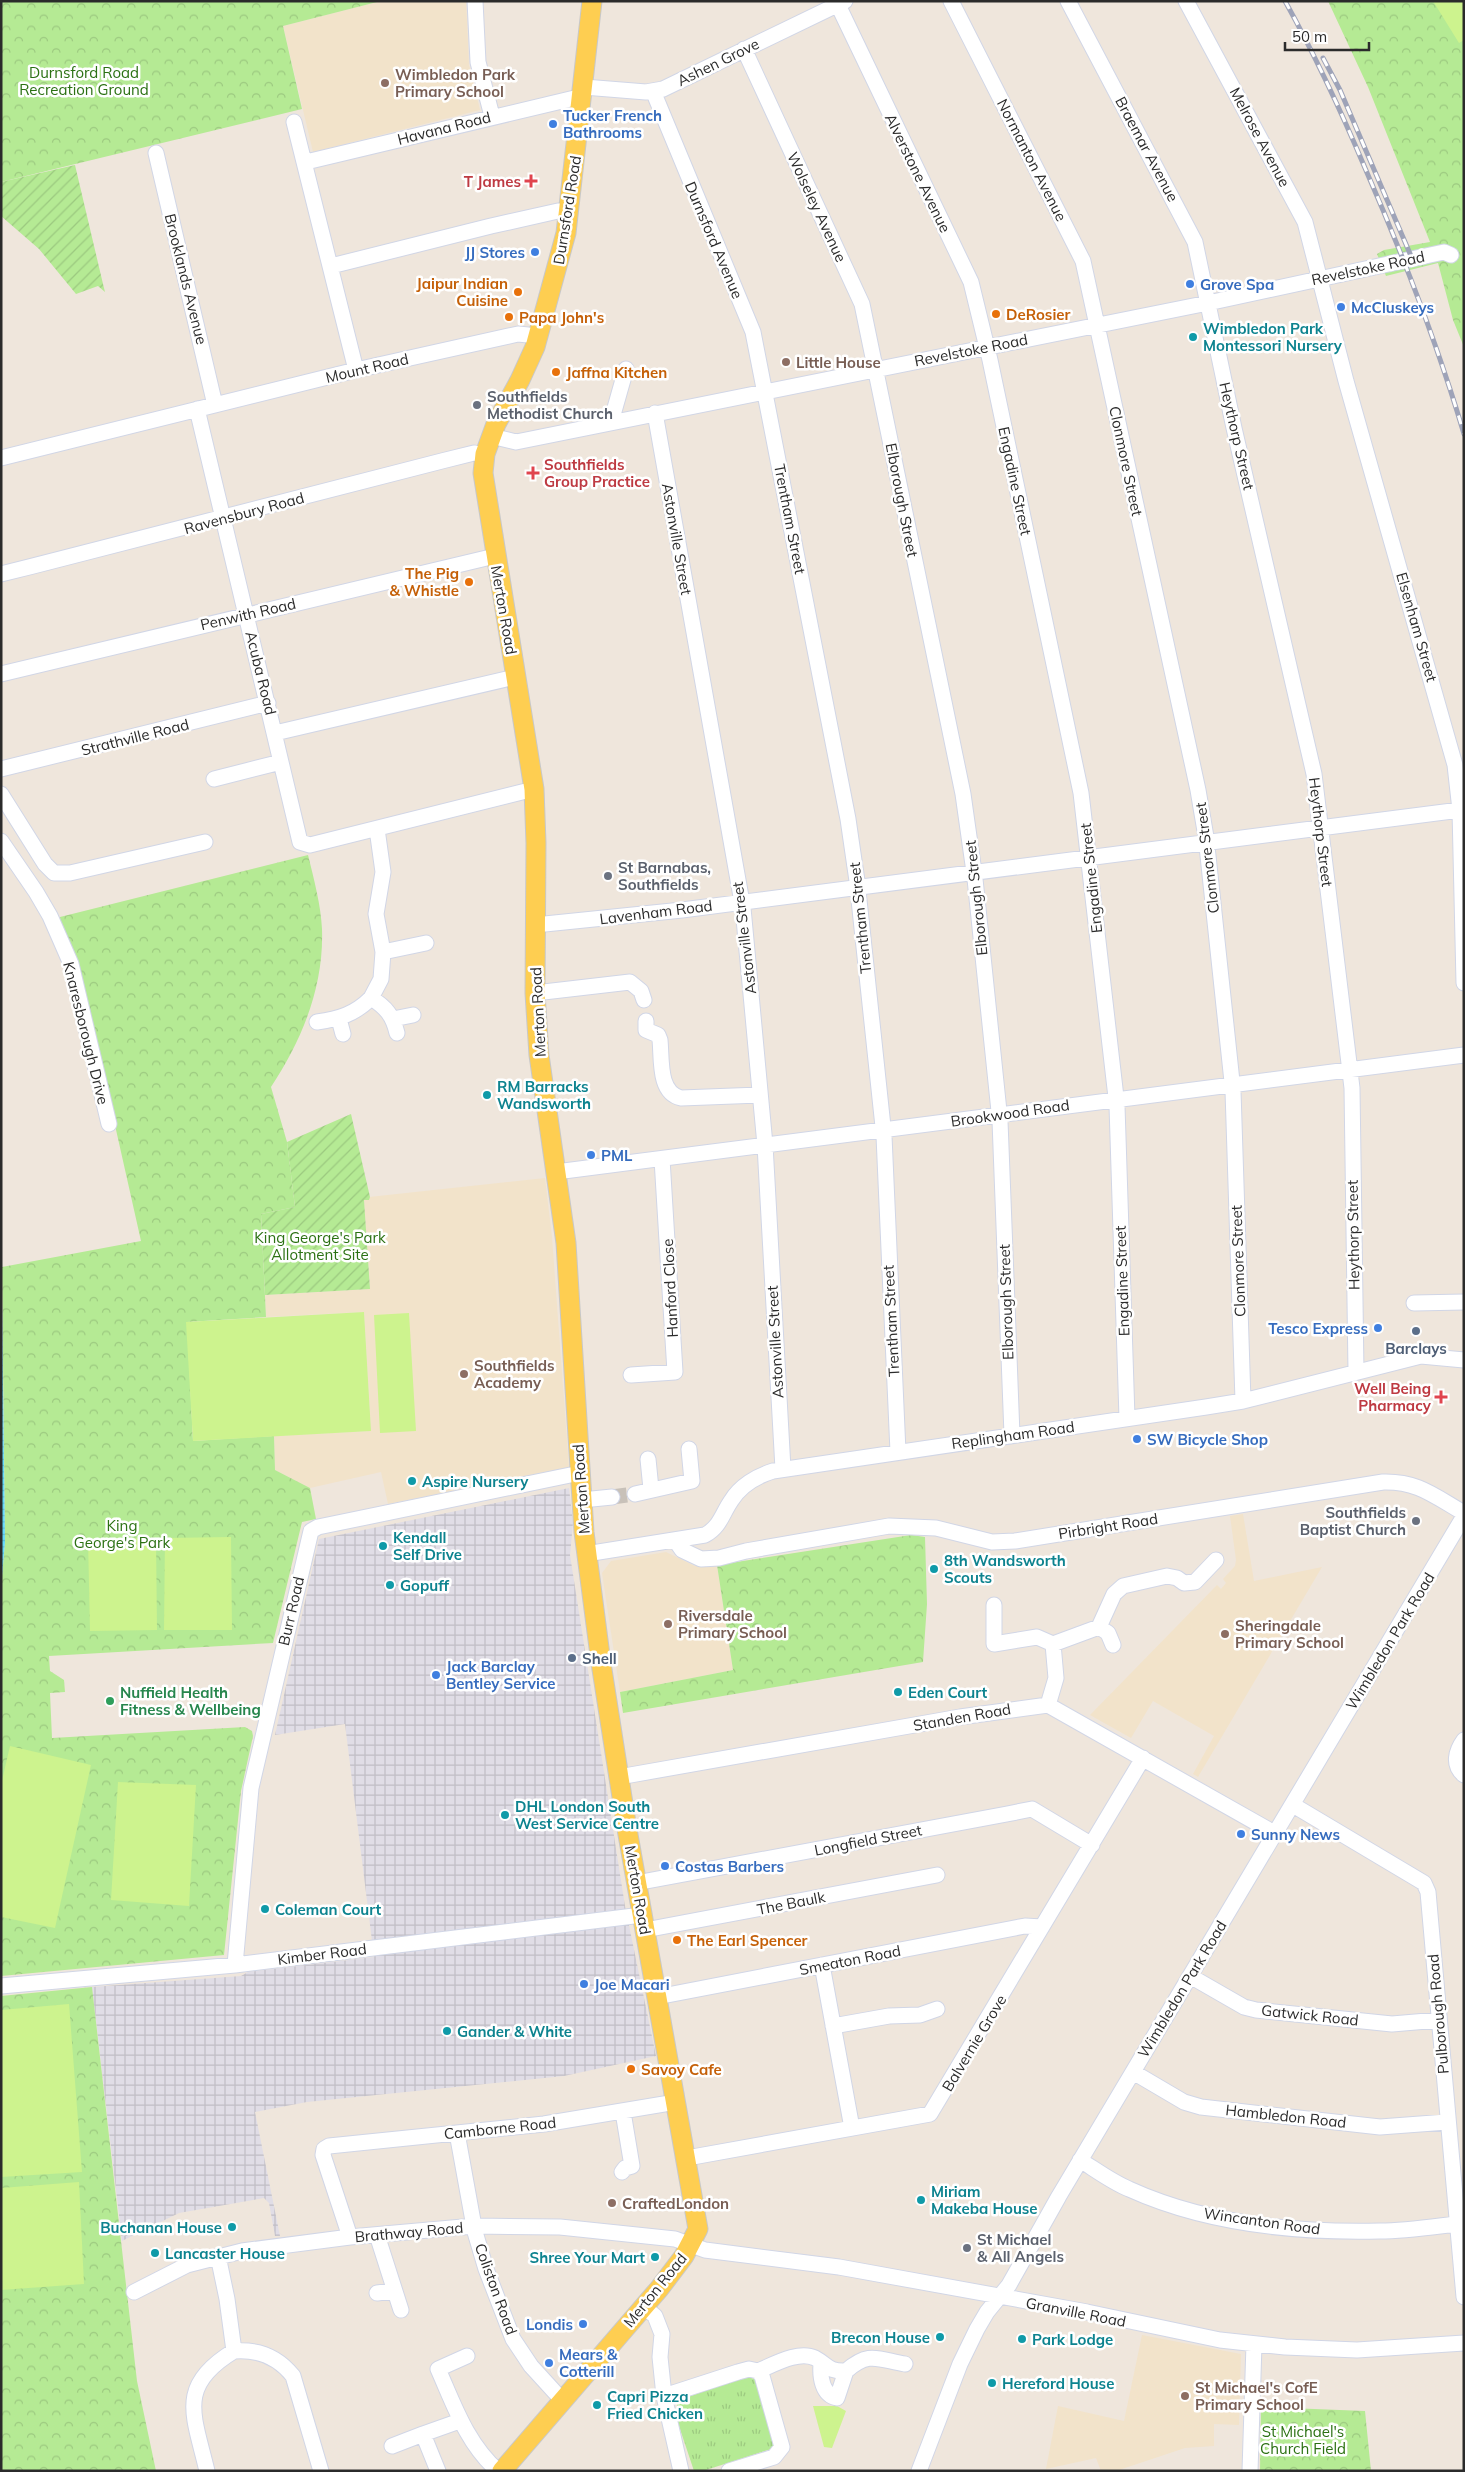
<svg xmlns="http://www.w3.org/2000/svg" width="1465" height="2472" font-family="Mulish,sans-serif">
<defs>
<pattern id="industrial-grid" width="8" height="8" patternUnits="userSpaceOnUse" patternTransform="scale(1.25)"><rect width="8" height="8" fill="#e0dde6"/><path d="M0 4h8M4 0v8" fill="none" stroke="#c0bec5"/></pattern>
<pattern id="grass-tufts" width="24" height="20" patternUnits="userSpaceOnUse" patternTransform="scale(1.25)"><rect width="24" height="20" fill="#b5ea94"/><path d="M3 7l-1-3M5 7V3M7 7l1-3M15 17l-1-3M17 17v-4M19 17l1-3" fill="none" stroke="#9cc980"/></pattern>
<pattern id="park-crowns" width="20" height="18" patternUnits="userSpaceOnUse" patternTransform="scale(1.25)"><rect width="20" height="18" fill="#b5ea94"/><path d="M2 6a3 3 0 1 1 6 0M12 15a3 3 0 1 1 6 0" fill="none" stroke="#9cc980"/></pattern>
<pattern id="garden-furrows" width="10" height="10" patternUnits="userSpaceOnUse" patternTransform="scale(1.25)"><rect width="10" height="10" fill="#b5ea94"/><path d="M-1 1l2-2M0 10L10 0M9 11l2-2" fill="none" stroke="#9cc980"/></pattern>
<pattern id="water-rules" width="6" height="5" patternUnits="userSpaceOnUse" patternTransform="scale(1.25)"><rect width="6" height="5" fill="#65dafb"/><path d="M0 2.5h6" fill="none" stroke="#58bbd7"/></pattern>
</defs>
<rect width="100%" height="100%" fill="#efe6dc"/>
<path fill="url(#industrial-grid)" d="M569,1488L573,1523L570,1555L625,1906L656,2056L564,2076L307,2102L255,2112L280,2236H275L269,2203L264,2198L179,2213L122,2241L92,1987L241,1976L248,1972L374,1957L345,1724L275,1735L319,1539Z"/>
<path fill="#f2e3ca" d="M381,1H466L469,65L480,110L313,152L283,26Z
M545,1178L552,1237L569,1468L388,1504L381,1472L310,1488L275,1470L274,1436L371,1431L364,1312L266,1317L265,1295L370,1289L364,1200L369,1197Z
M1243,1514L1254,1581L1322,1567L1198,1777L1193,1774L1214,1736L1153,1701L1131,1738L1090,1715L1217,1585L1221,1589L1226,1583L1223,1579L1235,1566L1236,1560L1230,1516Z
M666,1552L695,1566L717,1565L733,1670L620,1692L602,1573L611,1561Z
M1142,2335L1241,2354L1239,2425L1214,2424V2446L1185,2448L1116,2471H1101L1096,2458L1046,2469L1058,2406L1124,2421Z"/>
<path fill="url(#grass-tufts)" d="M746,2376L757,2380L777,2442L774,2448L706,2470L694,2471L678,2423L677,2401Z"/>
<path fill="url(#park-crowns)" d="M1,1H381L283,26L302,109L1,182Z
M1328,1H1464V347L1453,320L1438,263L1386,276L1377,254L1384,250L1430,242L1368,87Z
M308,855C314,879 321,906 322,929C324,987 302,1040 271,1087L287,1142L295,1207L261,1214L266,1317L187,1322L193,1441L274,1436L275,1470L310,1488L316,1519L302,1522L273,1643L49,1656L50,1671L64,1680L65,1692L50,1693L52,1738L245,1727L252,1731L253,1736L241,1791L224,1955L1,1976V1587L5,1542L2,1267L141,1241L79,965L59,920L60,917Z
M911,1535L925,1537L927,1604L923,1662L623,1713L620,1692L733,1670L717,1565Z
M92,1987L137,2381L156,2471H1V1996Z
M1261,2407L1365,2411L1371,2471H1260Z"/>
<path fill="url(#garden-furrows)" d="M75,165L103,284L105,292L98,286L76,294L39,249L1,216V182Z
M351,1114L370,1197L369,1200H364L370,1289L265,1295L261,1214L295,1207L287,1142Z"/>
<path fill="#cdf38e" d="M1433,1H1464V40L1459,43Z
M364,1312L371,1431L193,1441L186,1322Z
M409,1313L416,1431L380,1433L374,1315Z
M231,1537L232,1630H164L165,1538Z
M156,1538L157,1630L90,1631L88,1539Z
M10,1746L91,1765L55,1928L1,1917V1785Z
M118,1782L196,1785L189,1906L111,1900Z
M69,2004L82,2172L1,2177V2010Z
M79,2182L84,2284L1,2290V2188Z
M813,2406H837L846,2411L832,2448L824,2447Z"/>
<path fill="url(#water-rules)" d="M1,1225L5,1542L1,1587Z"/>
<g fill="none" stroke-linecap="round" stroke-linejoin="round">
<path stroke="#c8c1b9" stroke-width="15" stroke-dasharray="15 8" stroke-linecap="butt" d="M612,1497L635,1494"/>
<defs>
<path id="minor" d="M475,1L478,62L492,116
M951,1L1083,261L1198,790L1206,837L1233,1091L1243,1401
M1068,1L1195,242L1234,428L1314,774L1352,1088L1356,1372
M1186,1L1305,222L1346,381L1455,765L1460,810L1464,983
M838,5L971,282L990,360L1081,793L1117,1106L1127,1418
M744,49L862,304L963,794L975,879L1000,1121L1012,1435
M584,87L646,92L663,89L845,1
M653,91L753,332L848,819L857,881L884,1136L898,1452
M294,122L356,370
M156,153L215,405
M306,162L583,96
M331,266L491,226L558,211H569
M197,409L300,842L310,845L534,789
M655,413L743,908L765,1145L783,1469
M611,422L626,369
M491,436L516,442L1208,303L1444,252L1451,255
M1,458L356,370L518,334L538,336
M1,574C159,535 316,492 474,453L485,455
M1,674L495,556
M275,733L515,677
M1,769L268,703
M214,779L281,762
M1,794L45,864L54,873H70L205,842
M377,829L383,872L376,914L383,952
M1,841L36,892L50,916L71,964L109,1124
M535,925L682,910L1460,810
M535,993L630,982L641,991L644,1000
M339,1019L343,1034
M393,1019L413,1015
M646,1021V1030L658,1035L660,1040C662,1059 658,1093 681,1098L760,1095
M317,1022C339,1019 355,1014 371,998
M397,1033C393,1016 386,1007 371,998L381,979L383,952L426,943
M556,1172L1464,1055
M1414,1303L1464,1302
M631,1375L675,1372L662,1159
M648,1459L651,1489
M635,1494L692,1481L689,1449
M582,1500L612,1497
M675,1540L682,1550L701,1559L719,1558L746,1551L889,1526L936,1528L992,1542L1015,1541L1383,1482C1418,1481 1434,1496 1464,1513
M586,1554L705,1535C720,1527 722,1514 731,1501C740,1486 757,1476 773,1471L1206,1407L1243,1401L1421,1356L1464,1360
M994,1605V1644L1037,1637L1053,1644
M1099,1627L1108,1633L1113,1645
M1048,1705L1056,1678L1053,1644L1099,1627L1114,1594L1123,1586L1167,1576L1177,1578L1184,1583L1195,1582L1216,1560
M1464,1740C1456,1751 1452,1765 1464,1775
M619,1777L960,1717L1048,1705L1276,1834
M1293,1805L1424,1883L1428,1892L1464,2297
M636,1883L1007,1814L1032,1809L1092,1845
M645,1930L937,1875
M235,1965L251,1788L311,1531L318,1527L580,1473
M822,1965L852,2128
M1190,1976L1244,2007L1256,2010L1392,2024L1439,2020
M1,1986L235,1965L642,1915
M657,1997L1025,1926L1042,1927
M833,2026L889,2016L920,2015L937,2009
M1133,2072L1184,2102L1201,2107L1380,2127L1447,2122
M457,2133L475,2232L486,2269L513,2339L531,2366L562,2400
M687,2158L930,2114L1143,1758
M1080,2160C1096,2170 1112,2182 1129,2189C1206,2224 1297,2233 1380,2231C1405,2231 1431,2227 1456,2224
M622,2172L625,2168L632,2166L623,2112
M377,2235L401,2310
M350,2237L323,2155L324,2149L329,2146L544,2124L676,2102
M134,2292L187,2265L242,2251L350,2237L474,2226L560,2227L675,2239L705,2250L839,2267L1087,2312L1220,2340L1285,2347L1357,2350L1464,2343
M377,2293L393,2291
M643,2306L655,2316L662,2334L660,2357L664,2396L681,2471
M234,2351C258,2349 278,2357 293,2376L321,2471
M467,2356L438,2369C454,2405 467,2444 498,2471
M758,2371C773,2365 798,2350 815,2358C828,2365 828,2372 846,2371L837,2398C822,2395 820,2377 821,2364
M846,2371C869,2351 877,2359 905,2364
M664,2396L738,2372L749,2369L758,2371L762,2376L782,2447L774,2457L729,2471
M423,2434L454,2423
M392,2446L423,2434L438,2471
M207,2471C194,2415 176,2386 234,2351L227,2299L218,2256
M919,2471L960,2364L977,2329L987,2312L1009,2285L1059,2196L1464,1516
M1250,2471L1254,2344"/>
<path id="major" d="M502,2471L659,2289L684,2256L698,2229L627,1829L601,1663L584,1532L566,1243L539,1055L535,993L536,843L534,789L483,473L485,454L496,424L520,380L535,347L566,233L592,1"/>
</defs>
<use href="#minor" stroke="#d1d6e6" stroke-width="17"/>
<use href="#major" stroke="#c8c8c8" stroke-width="21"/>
<use href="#minor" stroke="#fff" stroke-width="15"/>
<use href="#major" stroke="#fece51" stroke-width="19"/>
<defs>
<path id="rail" d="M1285,1C1315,55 1341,111 1365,168C1403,255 1437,343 1464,434
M1323,58L1340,90L1414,263"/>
</defs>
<use href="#rail" stroke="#9ea3b8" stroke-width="5"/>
<use href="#rail" stroke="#fff" stroke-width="3" stroke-dasharray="9" stroke-linecap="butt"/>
</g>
<g fill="#8d6e63" stroke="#fff" stroke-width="2">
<circle cx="385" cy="83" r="5"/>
<circle cx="786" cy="362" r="5"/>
<circle cx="464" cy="1374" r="5"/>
<circle cx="668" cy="1624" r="5"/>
<circle cx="1225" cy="1634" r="5"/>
<circle cx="612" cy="2203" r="5"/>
<circle cx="1185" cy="2396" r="5"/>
</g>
<g fill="#3f7fe0" stroke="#fff" stroke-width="2">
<circle cx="553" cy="124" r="5"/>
<circle cx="535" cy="252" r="5"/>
<circle cx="1190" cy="284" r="5"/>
<circle cx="1341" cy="307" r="5"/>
<circle cx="591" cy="1155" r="5"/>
<circle cx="1378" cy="1328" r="5"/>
<circle cx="1137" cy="1439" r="5"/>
<circle cx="436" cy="1675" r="5"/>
<circle cx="1241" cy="1834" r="5"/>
<circle cx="665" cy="1866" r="5"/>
<circle cx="584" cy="1984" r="5"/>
<circle cx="583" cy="2324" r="5"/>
<circle cx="549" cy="2363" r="5"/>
</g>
<g fill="#e0444e" stroke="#fff" stroke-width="2">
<path d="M528.5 173.5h5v5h5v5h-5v5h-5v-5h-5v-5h5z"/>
<path d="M530.5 465.5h5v5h5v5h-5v5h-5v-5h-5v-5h5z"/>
<path d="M1438.5 1389.5h5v5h5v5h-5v5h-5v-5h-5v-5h5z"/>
</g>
<g fill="#e8710a" stroke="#fff" stroke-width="2">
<circle cx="518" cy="292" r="5"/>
<circle cx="996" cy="314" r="5"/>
<circle cx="509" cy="317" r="5"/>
<circle cx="556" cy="372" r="5"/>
<circle cx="469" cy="582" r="5"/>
<circle cx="677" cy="1940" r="5"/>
<circle cx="631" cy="2069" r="5"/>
</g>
<g fill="#0f9aa8" stroke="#fff" stroke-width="2">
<circle cx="1193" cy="337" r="5"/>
<circle cx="487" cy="1095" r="5"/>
<circle cx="412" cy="1481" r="5"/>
<circle cx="383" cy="1546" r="5"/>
<circle cx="934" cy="1569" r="5"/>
<circle cx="390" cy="1585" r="5"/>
<circle cx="898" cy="1692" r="5"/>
<circle cx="505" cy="1815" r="5"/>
<circle cx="265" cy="1909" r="5"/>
<circle cx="447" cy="2031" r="5"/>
<circle cx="921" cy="2200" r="5"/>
<circle cx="232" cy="2227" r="5"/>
<circle cx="155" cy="2253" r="5"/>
<circle cx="655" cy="2257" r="5"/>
<circle cx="940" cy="2337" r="5"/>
<circle cx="1022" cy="2339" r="5"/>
<circle cx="992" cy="2383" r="5"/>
<circle cx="597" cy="2405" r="5"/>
</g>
<g fill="#6b7280" stroke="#fff" stroke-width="2">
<circle cx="477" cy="405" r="5"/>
<circle cx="608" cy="876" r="5"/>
<circle cx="1416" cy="1521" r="5"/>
<circle cx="967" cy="2248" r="5"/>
</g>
<g fill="#5c6f8a" stroke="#fff" stroke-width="2">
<circle cx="1416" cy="1331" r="5"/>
<circle cx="572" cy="1658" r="5"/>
</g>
<circle fill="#2e9e5b" stroke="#fff" stroke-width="2" cx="110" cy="1701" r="5"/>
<g text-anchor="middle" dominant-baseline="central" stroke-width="5" stroke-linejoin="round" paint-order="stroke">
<g font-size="15" fill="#2b2b2b" stroke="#fff">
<text transform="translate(718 62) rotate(-26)">Ashen Grove</text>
<text transform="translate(444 128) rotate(-14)">Havana Road</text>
<text transform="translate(1260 137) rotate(62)">Melrose Avenue</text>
<text transform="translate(1147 149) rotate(62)">Braemar Avenue</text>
<text transform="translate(1032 160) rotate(63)">Normanton Avenue</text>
<text transform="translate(918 173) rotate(64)">Alverstone Avenue</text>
<text transform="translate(817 207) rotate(65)">Wolseley Avenue</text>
<text transform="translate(567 210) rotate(-81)">Durnsford Road</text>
<text transform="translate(714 240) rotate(67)">Durnsford Avenue</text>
<text transform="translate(1368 268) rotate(-12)">Revelstoke Road</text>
<text transform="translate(186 279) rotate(76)">Brooklands Avenue</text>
<text transform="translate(971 350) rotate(-11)">Revelstoke Road</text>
<text transform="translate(367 368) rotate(-13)">Mount Road</text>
<text transform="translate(1237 436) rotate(77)">Heythorp Street</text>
<text transform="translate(1126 461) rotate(78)">Clonmore Street</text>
<text transform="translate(1015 481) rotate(78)">Engadine Street</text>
<text transform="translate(902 500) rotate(79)">Elborough Street</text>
<text transform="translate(244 513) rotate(-15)">Ravensbury Road</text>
<text transform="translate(790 519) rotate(79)">Trentham Street</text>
<text transform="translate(677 539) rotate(80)">Astonville Street</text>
<text transform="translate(504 610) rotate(80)">Merton Road</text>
<text transform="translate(248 614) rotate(-13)">Penwith Road</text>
<text transform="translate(1417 627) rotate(74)">Elsenham Street</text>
<text transform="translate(261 673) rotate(76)">Acuba Road</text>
<text transform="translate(135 737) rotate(-14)">Strathville Road</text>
<text transform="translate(1321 832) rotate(83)">Heythorp Street</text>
<text transform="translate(1207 858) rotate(-97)">Clonmore Street</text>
<text transform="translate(1091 878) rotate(-96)">Engadine Street</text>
<text transform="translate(976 898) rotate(-96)">Elborough Street</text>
<text transform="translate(656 912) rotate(-7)">Lavenham Road</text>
<text transform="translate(860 918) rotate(-96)">Trentham Street</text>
<text transform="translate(744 938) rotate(-97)">Astonville Street</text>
<text transform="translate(538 1012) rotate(-93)">Merton Road</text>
<text transform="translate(86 1033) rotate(76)">Knaresborough Drive</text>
<text transform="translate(1010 1113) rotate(-8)">Brookwood Road</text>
<text transform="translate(1353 1235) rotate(-91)">Heythorp Street</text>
<text transform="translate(1238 1261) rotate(-92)">Clonmore Street</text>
<text transform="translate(1122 1281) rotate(-92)">Engadine Street</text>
<text transform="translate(670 1288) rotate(-93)">Hanford Close</text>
<text transform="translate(1006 1302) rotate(-92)">Elborough Street</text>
<text transform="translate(891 1321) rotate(-93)">Trentham Street</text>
<text transform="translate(775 1342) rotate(-93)">Astonville Street</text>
<text transform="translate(1013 1435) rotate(-8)">Replingham Road</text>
<text transform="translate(581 1489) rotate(-94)">Merton Road</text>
<text transform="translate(1108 1526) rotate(-9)">Pirbright Road</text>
<text transform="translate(291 1611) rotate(-77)">Burr Road</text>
<text transform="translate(1390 1641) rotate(-59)">Wimbledon Park Road</text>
<text transform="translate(962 1717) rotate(-10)">Standen Road</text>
<text transform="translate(868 1840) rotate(-11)">Longfield Street</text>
<text transform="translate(638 1890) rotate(80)">Merton Road</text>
<text transform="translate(791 1903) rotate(-11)">The Baulk</text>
<text transform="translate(322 1954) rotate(-7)">Kimber Road</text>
<text transform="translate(850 1960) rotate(-11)">Smeaton Road</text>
<text transform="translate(1182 1989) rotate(-59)">Wimbledon Park Road</text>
<text transform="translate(1438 2014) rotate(-95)">Pulborough Road</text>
<text transform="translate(1310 2015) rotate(6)">Gatwick Road</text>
<text transform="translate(974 2043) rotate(-59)">Balvernie Grove</text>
<text transform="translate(1286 2116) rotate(6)">Hambledon Road</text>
<text transform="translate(500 2128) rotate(-6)">Camborne Road</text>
<text transform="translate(1262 2221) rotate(8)">Wincanton Road</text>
<text transform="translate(409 2232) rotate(-5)">Brathway Road</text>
<text transform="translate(496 2289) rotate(70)">Coliston Road</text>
<text transform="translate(655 2290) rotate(-51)">Merton Road</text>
<text transform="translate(1076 2312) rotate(11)">Granville Road</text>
</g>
<g font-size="15" fill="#2b7113" stroke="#fff">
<text x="84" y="72">Durnsford Road<tspan x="84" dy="17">Recreation Ground</tspan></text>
<text x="320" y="1237">King George's Park<tspan x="320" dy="17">Allotment Site</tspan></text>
<text x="122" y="1525">King<tspan x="122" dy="17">George's Park</tspan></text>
<text x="1303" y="2431">St Michael's<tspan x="1303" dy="17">Church Field</tspan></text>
</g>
<g font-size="15" font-weight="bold" fill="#785e54" stroke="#fff" text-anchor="start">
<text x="395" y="74">Wimbledon Park<tspan x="395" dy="17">Primary School</tspan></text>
<text x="796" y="362">Little House</text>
<text x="474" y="1365">Southfields<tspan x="474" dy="17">Academy</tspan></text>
<text x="678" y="1615">Riversdale<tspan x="678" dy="17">Primary School</tspan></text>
<text x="1235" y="1625">Sheringdale<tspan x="1235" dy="17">Primary School</tspan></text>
<text x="622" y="2203">CraftedLondon</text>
<text x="1195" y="2387">St Michael's CofE<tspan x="1195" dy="17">Primary School</tspan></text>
</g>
<g font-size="15" font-weight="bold" fill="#366cbe" stroke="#fff" text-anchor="start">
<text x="563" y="115">Tucker French<tspan x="563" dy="17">Bathrooms</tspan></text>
<text x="525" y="252" text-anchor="end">JJ Stores</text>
<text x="1200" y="284">Grove Spa</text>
<text x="1351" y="307">McCluskeys</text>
<text x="601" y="1155">PML</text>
<text x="1368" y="1328" text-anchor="end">Tesco Express</text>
<text x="1147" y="1439">SW Bicycle Shop</text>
<text x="446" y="1666">Jack Barclay<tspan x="446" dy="17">Bentley Service</tspan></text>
<text x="1251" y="1834">Sunny News</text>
<text x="675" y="1866">Costas Barbers</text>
<text x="594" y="1984">Joe Macari</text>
<text x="573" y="2324" text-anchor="end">Londis</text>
<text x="559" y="2354">Mears &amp;<tspan x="559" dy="17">Cotterill</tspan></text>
</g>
<g font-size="15" font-weight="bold" fill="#be3a42" stroke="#fff" text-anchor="end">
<text x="521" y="181">T James</text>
<text x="544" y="464" text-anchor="start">Southfields<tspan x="544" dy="17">Group Practice</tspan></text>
<text x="1431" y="1388">Well Being<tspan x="1431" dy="17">Pharmacy</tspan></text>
</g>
<g font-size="15" font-weight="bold" fill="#c56008" stroke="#fff" text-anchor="start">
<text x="508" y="283" text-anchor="end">Jaipur Indian<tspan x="508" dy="17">Cuisine</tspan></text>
<text x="1006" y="314">DeRosier</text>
<text x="519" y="317">Papa John's</text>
<text x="566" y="372">Jaffna Kitchen</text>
<text x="459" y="573" text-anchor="end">The Pig<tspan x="459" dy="17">&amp; Whistle</tspan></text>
<text x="687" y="1940">The Earl Spencer</text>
<text x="641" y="2069">Savoy Cafe</text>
</g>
<g font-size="15" font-weight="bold" fill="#0d838f" stroke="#fff" text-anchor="start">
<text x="1203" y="328">Wimbledon Park<tspan x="1203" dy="17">Montessori Nursery</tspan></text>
<text x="497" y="1086">RM Barracks<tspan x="497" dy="17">Wandsworth</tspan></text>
<text x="422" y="1481">Aspire Nursery</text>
<text x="393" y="1537">Kendall<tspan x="393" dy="17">Self Drive</tspan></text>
<text x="944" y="1560">8th Wandsworth<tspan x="944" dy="17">Scouts</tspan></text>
<text x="400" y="1585">Gopuff</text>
<text x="908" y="1692">Eden Court</text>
<text x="515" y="1806">DHL London South<tspan x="515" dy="17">West Service Centre</tspan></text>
<text x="275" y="1909">Coleman Court</text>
<text x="457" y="2031">Gander &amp; White</text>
<text x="931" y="2191">Miriam<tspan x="931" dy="17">Makeba House</tspan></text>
<text x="222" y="2227" text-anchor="end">Buchanan House</text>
<text x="165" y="2253">Lancaster House</text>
<text x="645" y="2257" text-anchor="end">Shree Your Mart</text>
<text x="930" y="2337" text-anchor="end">Brecon House</text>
<text x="1032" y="2339">Park Lodge</text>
<text x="1002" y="2383">Hereford House</text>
<text x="607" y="2396">Capri Pizza<tspan x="607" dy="17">Fried Chicken</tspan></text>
</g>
<g font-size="15" font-weight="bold" fill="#5b616d" stroke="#fff" text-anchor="start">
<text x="487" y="396">Southfields<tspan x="487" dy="17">Methodist Church</tspan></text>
<text x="618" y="867">St Barnabas,<tspan x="618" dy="17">Southfields</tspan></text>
<text x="1406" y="1512" text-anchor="end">Southfields<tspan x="1406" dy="17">Baptist Church</tspan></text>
<text x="977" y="2239">St Michael<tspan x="977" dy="17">&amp; All Angels</tspan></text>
</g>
<g font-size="15" font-weight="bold" fill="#4e5e75" stroke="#fff">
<text x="1416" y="1348">Barclays</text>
<text x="582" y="1658" text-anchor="start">Shell</text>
</g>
<g font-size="15" font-weight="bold" fill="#27864d" stroke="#fff" text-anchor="start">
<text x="120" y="1692">Nuffield Health<tspan x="120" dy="17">Fitness &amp; Wellbeing</tspan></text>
</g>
</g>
<rect width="1465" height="2472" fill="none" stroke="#2b2b2b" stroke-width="5"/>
<path d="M1285 42v8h84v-8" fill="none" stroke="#2b2b2b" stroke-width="2.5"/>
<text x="1292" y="42" font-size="15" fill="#2b2b2b" stroke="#ffffff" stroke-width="4" paint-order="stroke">50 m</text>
</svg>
